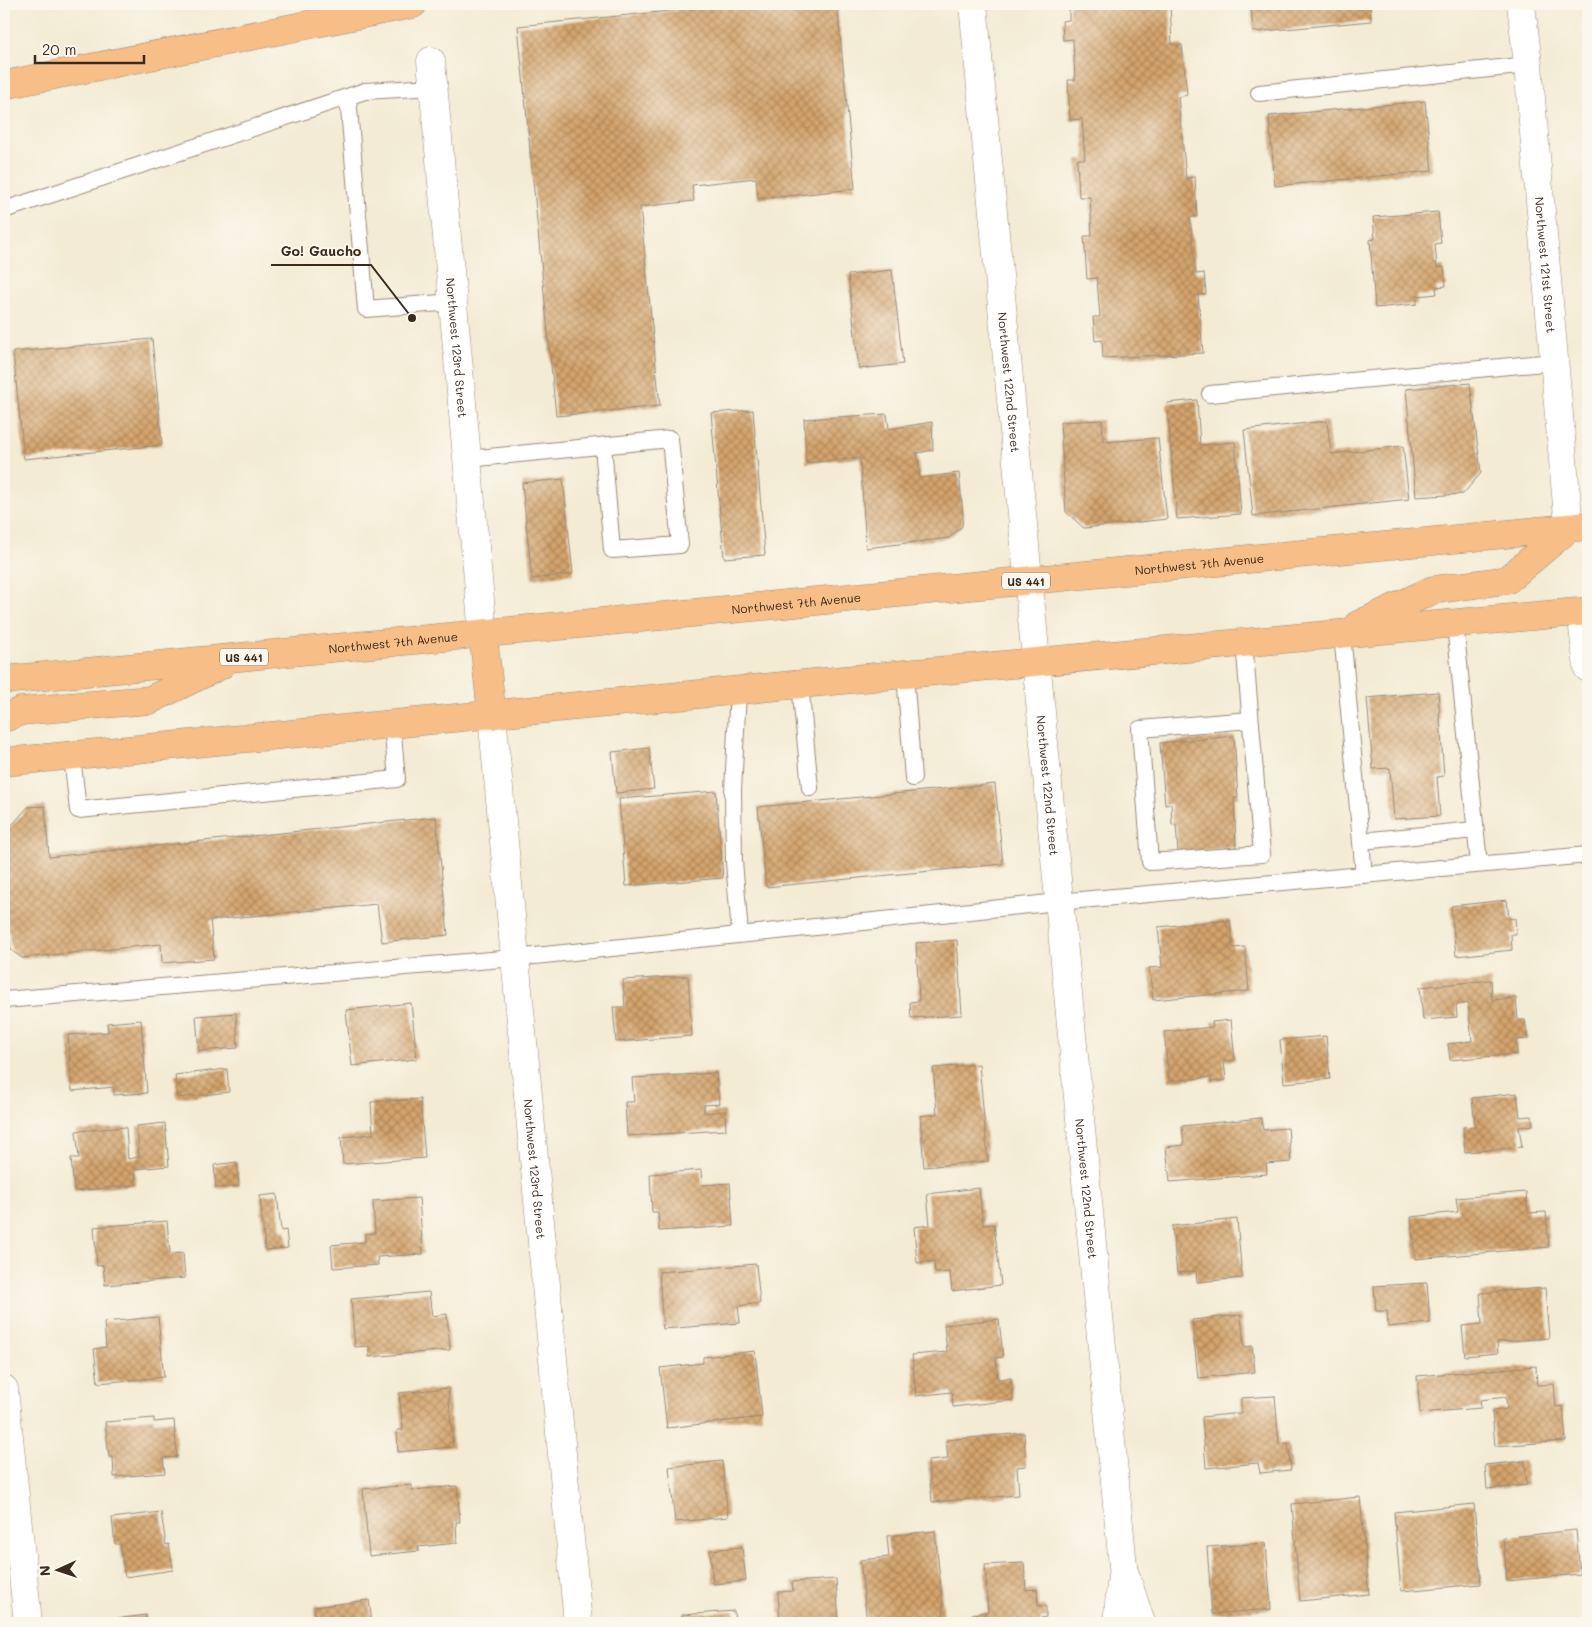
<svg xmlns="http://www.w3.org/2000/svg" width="1592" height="1627" font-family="Mali,sans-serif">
<defs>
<pattern id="building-cross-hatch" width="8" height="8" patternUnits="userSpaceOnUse" patternTransform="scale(1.25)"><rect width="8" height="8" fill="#d4a46d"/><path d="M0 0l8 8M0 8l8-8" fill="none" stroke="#ad8659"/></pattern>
</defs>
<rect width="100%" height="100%" fill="#fbf7ec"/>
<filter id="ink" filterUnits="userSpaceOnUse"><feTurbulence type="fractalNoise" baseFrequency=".02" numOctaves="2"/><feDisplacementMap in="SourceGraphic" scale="10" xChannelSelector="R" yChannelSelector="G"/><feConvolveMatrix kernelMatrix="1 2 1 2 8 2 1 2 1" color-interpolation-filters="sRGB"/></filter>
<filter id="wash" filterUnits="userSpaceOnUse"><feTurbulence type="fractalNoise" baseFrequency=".0096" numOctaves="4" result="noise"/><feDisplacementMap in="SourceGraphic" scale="20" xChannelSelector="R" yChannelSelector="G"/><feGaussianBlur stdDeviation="1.12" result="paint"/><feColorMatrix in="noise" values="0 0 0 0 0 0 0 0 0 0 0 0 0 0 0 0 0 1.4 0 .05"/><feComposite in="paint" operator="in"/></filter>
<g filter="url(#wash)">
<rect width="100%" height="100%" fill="#f3ebd4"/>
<g id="blocks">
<path fill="url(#building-cross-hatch)" d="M740,4H837L855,189L758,199L756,178L692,185L694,201L640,207L660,406L556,416L518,26Z
M1069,4H1170L1172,45H1182L1187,95L1178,97L1186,178L1195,177L1197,217H1190L1196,274L1204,273L1206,294L1198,295L1203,353L1103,358L1102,340L1095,341L1093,317H1100L1097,278L1087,279L1084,236H1092L1090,197H1079L1077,159H1085L1082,119L1070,120L1068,80H1075L1073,39L1063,40L1062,21L1069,20Z
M1251,4H1370L1371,21L1253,32Z
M1425,101L1432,171L1275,186L1269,116Z
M1438,212L1441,243L1435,244L1437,268L1444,267L1446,286L1436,287L1437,294L1417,296V304L1375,308L1370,240L1375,239L1373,217Z
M892,270L903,364L859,369L848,275Z
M152,339L162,445L24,459L13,352Z
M1470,383L1481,473L1463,494L1416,497L1406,389Z
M1197,400L1200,445L1235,442L1241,514L1177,519L1167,403Z
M753,410L765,555L724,558L711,413Z
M887,414L889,429L932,422L933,450L917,453L920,478L959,473L963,516L962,526L949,538L866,548L860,458L806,463L804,419Z
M1102,420L1103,442L1158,438L1167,519L1084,528L1066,512L1060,422Z
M1327,421L1331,454L1403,446L1409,499L1253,516L1244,430Z
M563,479L573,574L532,579L522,483Z
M1438,692L1444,776L1437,777L1440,816L1394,819L1390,768L1373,769L1367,698Z
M1234,736L1238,798H1234L1236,847L1178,853L1176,824L1172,825L1171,804L1165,805L1160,743Z
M649,748L654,789L616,793L612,752Z
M995,784L1003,864L766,887L758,807Z
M716,791L723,878L626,886L619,799Z
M45,806L49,857L436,817L448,935L382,942L377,904L210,920L214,959L162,963L161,944L22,958L11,950L4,894V834L28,807Z
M1507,900L1509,919L1515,918L1516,934H1511L1512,950L1456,956L1451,906Z
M1230,920L1233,948L1245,947L1249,991L1153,1000L1149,968L1162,967L1158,927Z
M957,940L962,1015L911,1018L910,1002L919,1001L916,943Z
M688,976L692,1036L616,1042L613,1007H625L623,980Z
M1491,980L1492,1000L1516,998L1518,1020H1525L1528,1039L1516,1040L1517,1054L1450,1060L1448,1044L1472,1041L1468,1003L1456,1005L1457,1017L1423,1020L1420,987Z
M411,1003L417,1059L352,1066L346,1010Z
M236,1013L238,1048L199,1051L196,1016Z
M141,1020L147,1093L114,1095V1087L72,1091L68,1035L108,1032L107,1023Z
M1231,1020L1235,1060L1224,1061L1226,1080L1211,1082V1077L1169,1081L1164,1032L1213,1027L1212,1022Z
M1326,1036L1330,1079L1284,1083L1280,1040Z
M979,1064L988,1161L924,1167L920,1116L937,1114L933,1068Z
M227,1069L229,1092L177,1098L175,1075Z
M716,1073L719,1104L704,1105V1113L725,1111L726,1130L627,1136L625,1102H634L632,1078Z
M1517,1093L1520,1117L1532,1116L1533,1125L1519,1127L1522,1147L1465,1152L1463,1127L1475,1126L1472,1098Z
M420,1099L425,1158L343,1164L341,1137L373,1134L371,1102Z
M1261,1118L1263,1130L1288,1128L1291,1162L1266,1164L1267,1174L1170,1182L1166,1147L1184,1145L1182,1126Z
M165,1123L169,1166L135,1169L136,1185L74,1191L71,1158H79L76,1131L126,1127L128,1159L139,1157L137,1126Z
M237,1162L239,1186L216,1188L214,1165Z
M701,1170L702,1185L730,1183L733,1226L659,1231L658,1212H652L650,1174Z
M979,1188L983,1225L994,1224L1001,1285L952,1291L950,1272L935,1273L934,1261L917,1263L914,1227L930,1225L927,1194Z
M1526,1192L1528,1213L1546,1212L1549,1247L1415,1259L1411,1217L1458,1212L1456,1198Z
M277,1194L281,1231L286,1230L288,1248L265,1250L260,1196Z
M419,1198L423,1254L377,1257L378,1265L333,1268L331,1245L365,1242V1234L375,1233L373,1201Z
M1237,1219L1242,1278L1197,1282L1196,1271L1177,1273L1172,1226Z
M167,1221L170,1254L183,1253L185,1278L105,1285L103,1265L97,1266L94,1227Z
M756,1264L760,1303L738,1306L740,1323L663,1329L659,1272Z
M1427,1283L1430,1323L1388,1327L1387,1311H1376L1374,1286Z
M1545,1288L1549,1338L1497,1342L1498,1353L1465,1356L1462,1326L1482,1324L1480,1293Z
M429,1292L432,1316L447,1314L450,1350L369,1357V1346L355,1347L351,1299Z
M1241,1315L1244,1347L1252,1346L1255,1372L1198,1378L1192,1320Z
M158,1317L164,1377L98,1383L94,1349L106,1347L104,1322Z
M999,1319L1003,1357L996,1358L998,1379L1011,1378L1013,1400L953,1407L952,1392L916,1396L912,1355L947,1352L944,1325Z
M755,1351L762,1417L667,1428L660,1368L703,1363V1357Z
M1536,1366L1537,1385L1554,1384L1556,1407L1563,1406L1566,1441L1495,1446L1492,1411L1507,1409L1506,1397L1480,1400L1481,1408L1420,1413L1417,1376Z
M448,1388L453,1447L398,1452L397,1430H403L399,1393Z
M1275,1396L1279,1444L1288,1443L1291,1470L1260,1473L1258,1463L1206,1468L1202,1417L1241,1413V1398Z
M154,1418V1422L174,1420L177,1457L163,1458L165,1473L114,1477L113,1457H109L105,1422Z
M1024,1433L1026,1466L1017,1467L1019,1495L932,1502L928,1461L948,1459L946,1440Z
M722,1461L728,1517L675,1522L669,1467Z
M1525,1461L1527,1485L1487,1489L1485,1465Z
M412,1485V1490L457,1486L460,1522H456L457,1543L418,1547L419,1551L369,1556L363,1489Z
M1360,1497L1369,1594L1300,1601L1292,1504Z
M1474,1504L1481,1584L1401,1591L1394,1512Z
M161,1512L166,1545L169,1544L173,1570L125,1577L120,1544H115L112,1518Z
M1576,1530L1580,1574L1507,1581L1503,1538Z
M935,1531L944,1617L923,1619L924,1623H867L860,1560L889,1557L887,1536Z
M1266,1543L1271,1609L1212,1614L1207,1547Z
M742,1547L746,1581L713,1584L710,1550Z
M1024,1563L1026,1590L1037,1589L1038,1606H1046V1617L1041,1618V1623H973L972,1614L988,1612L985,1565Z
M836,1579L839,1623H780L778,1592L793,1591L792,1582Z
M369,1600L372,1623H316L314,1607Z
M734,1611L735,1623H682V1615Z
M146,1615L147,1623H115V1619Z"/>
</g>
</g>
<g filter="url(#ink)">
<use href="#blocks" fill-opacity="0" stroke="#978a79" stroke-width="1"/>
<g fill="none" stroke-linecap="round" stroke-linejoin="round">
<defs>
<path id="lane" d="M1259,93L1528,65
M348,97L366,309L453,302
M4,210L365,91L434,87
M1210,394L1554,362
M468,459L670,439L680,545L612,550L603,446
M1455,624L1479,864
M1342,633L1364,875
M1244,642L1262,854L1150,862L1140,729L1250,720
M905,674L913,778
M800,684L810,788
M738,690L733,791L734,861L740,934
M72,756L78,810L397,779L392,724
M1361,841L1475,830
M4,1000L515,958L1058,902L1588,855"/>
<g id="street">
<path id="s1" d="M973,4L1123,1566L1117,1623"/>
<path id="s2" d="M1521,4L1528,65L1569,528"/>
<path id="s3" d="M431,61L483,634"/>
<path d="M1581,612L1588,668"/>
<path id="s4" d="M492,715L578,1623"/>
<path d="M4,1389L28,1623"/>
<path d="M1125,1574L1141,1623"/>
</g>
<g id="primary">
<path d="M1358,625L1433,590L1507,580L1569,528"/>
<path d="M483,634L492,715"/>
<path id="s5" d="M4,680L1588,526"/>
<path d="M4,718L21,711L150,700L221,665"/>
<path d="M4,762L905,674L1588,611"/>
</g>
<path id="highway" d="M4,85L413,4"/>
</defs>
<use href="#lane" stroke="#978a79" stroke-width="18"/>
<use href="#street" stroke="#978a79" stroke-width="29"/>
<use href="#primary" stroke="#978a79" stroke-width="29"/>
<use href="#highway" stroke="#978a79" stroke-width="29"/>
<use href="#lane" stroke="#fff" stroke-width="16"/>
<use href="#street" stroke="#fff" stroke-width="28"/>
<use href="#primary" stroke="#f7be88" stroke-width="28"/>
<use href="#highway" stroke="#f7be88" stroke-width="28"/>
</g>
</g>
<g text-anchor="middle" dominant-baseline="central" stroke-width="4" stroke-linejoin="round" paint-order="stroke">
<g fill="#fbf7ec" stroke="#75685c" stroke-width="1">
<rect x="1002" y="572.5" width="48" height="17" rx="4"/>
<rect x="220" y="648.5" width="48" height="17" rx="4"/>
</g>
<g font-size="11" font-weight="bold" fill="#3b2a1e">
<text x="1026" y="581">US 441</text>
<text x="244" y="657">US 441</text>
</g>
<g font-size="12" fill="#3b2a1e" stroke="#fbf7ec">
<text stroke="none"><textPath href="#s2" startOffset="262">Northwest 121st Street</textPath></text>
<text stroke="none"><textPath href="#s3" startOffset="288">Northwest 123rd Street</textPath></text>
<text stroke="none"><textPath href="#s1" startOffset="380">Northwest 122nd Street</textPath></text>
<text stroke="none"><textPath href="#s5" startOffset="1201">Northwest 7th Avenue</textPath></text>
<text stroke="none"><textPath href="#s5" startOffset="796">Northwest 7th Avenue</textPath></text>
<text stroke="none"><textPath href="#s5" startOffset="391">Northwest 7th Avenue</textPath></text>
<text stroke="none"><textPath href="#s1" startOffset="785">Northwest 122nd Street</textPath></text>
<text stroke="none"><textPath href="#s4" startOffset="456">Northwest 123rd Street</textPath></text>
<text stroke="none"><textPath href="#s1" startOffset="1190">Northwest 122nd Street</textPath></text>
</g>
</g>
<path fill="none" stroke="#3b2a1e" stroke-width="2" d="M412 318L371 265H271"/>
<circle fill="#3b2a1e" stroke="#fbf7ec" stroke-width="2" cx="412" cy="318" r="5"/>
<g font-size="14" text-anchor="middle" font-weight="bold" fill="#3b2a1e" stroke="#fbf7ec" stroke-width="4" stroke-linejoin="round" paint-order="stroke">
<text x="321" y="256">Go! Gaucho</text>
</g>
<rect width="1592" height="1627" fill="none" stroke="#fbf7ec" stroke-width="20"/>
<g transform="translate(58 1570) rotate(267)" stroke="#fbf7ec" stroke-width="4" paint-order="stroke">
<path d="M0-4L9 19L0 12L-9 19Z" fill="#3b2a1e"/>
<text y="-8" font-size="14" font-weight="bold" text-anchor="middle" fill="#3b2a1e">N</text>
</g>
<path d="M35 55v8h109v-8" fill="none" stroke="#3b2a1e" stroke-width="2.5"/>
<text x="42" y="55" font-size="15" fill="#3b2a1e" stroke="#fbf7ec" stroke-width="4" paint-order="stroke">20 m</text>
</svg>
